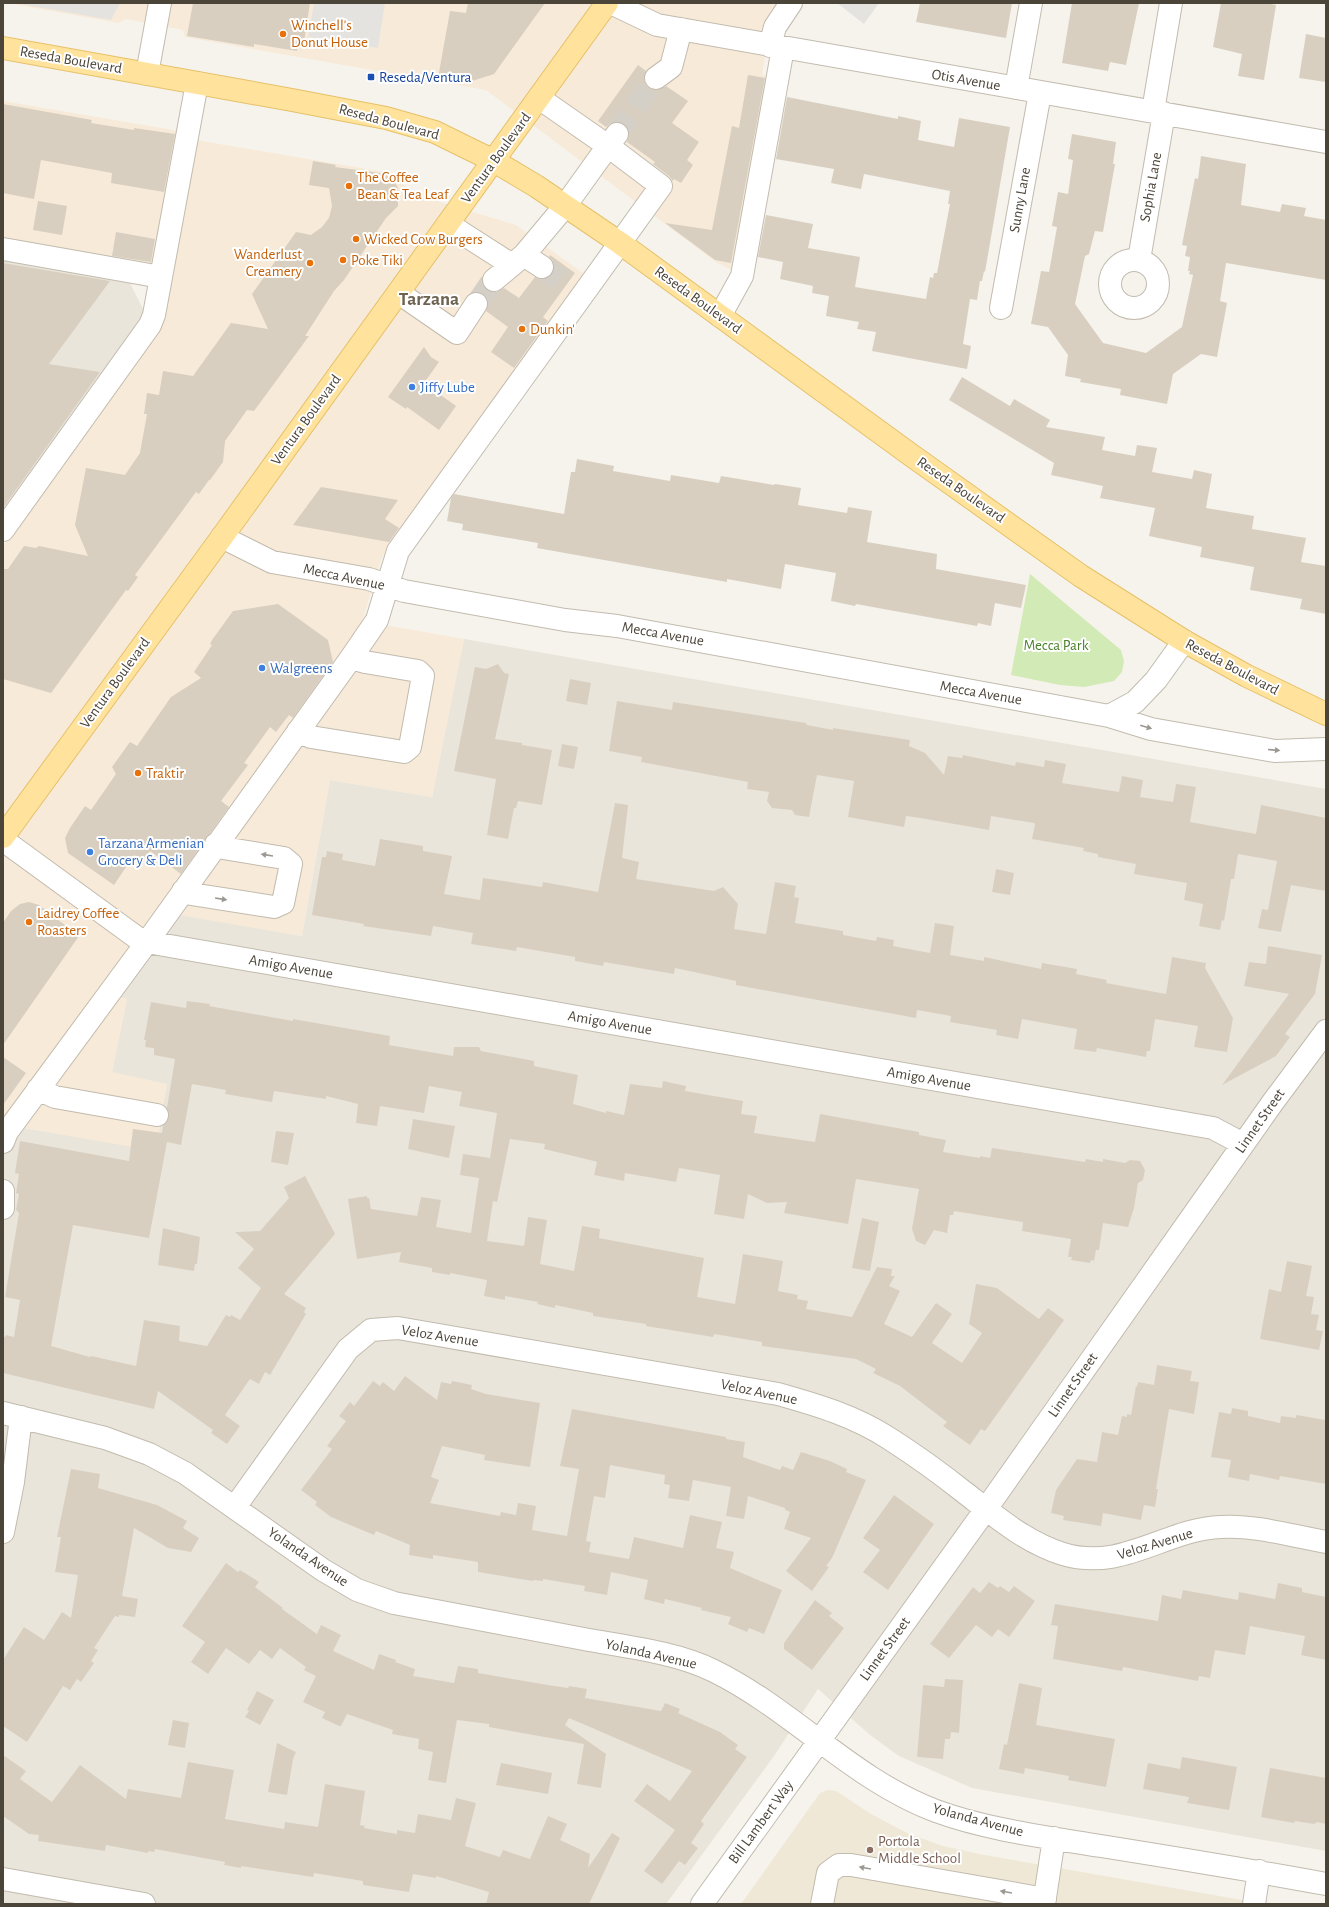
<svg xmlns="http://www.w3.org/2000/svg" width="1329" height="1907" font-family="'Alegreya Sans',sans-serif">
<rect width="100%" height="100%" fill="#f6f3ec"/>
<path fill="#eae5da" d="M3,260L129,281L144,311L142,318L3,514Z
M464,639L1326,789V1851L972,1788L899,1756L870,1735L818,1689L774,1756L666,1904H3V1123L4,1121L24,1128L156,1150L112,1072L127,999L96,993L156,910L302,936L330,780L432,797Z"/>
<path fill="#f7ead8" d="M7,3H783L771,20L762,75L785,80L749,279L716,262L486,90L185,37L183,30L126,19L119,23Z
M3,101L179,131L155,266L3,240Z
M196,140L390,173L414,194L516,225L584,274L382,557L362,621L464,639L432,797L330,780L302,936L155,911L96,993L127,999L112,1072L167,1084L156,1151L24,1128L5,1121L3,1123V546L160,327L167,309Z"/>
<path fill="#efe8d6" d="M827,1790L836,1791L871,1814L907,1833L943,1846L979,1854L1265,1904H741L820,1793Z"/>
<path fill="#d2eab5" d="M1030,574L1121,650L1124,661L1122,672L1114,681L1084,687L1060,685L1011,675Z"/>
<path fill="#e5e3e0" d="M15,3H120L111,20Z
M314,3H385L378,48L308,37Z
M837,3H879L864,24Z"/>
<path fill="#d8cfc1" d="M193,3H310L304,42L299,41L297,51L254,44V47L187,36Z
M468,3H545L494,74L469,82L438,78L450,11L466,13Z
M920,3H1012L1006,38L916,22Z
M1072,3H1139L1126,65L1110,62L1108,71L1062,63Z
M1221,3H1266L1276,5L1264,80L1238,76L1242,54L1213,47Z
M1306,34L1326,38V82L1299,78Z
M638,65L646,71L644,80L646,85L651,89L658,90L666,86L688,101L672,123L699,142L687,160L693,165L681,183L674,179L673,181L669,176L653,164L655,162L627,142L629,135L628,129L625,124L619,122H612L606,127L598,121Z
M748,75L765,78L731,263L715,260L665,223L712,230L732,126L739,128Z
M787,97L898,119V116L921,121L918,140L954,147L959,118L1010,127L985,272L984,271L982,281H980L977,300L970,299L963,344L971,346L967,369L872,351L876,332L857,329L859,322L826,316L829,296L812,293L813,286L780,279L783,262L758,257L766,215L813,224L808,248L860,257L855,287L926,299L930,277L933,278L934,273H937L950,204H948L950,191L864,174L861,189L831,183L834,169L776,159Z
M3,104L92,120L91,123L134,130V128L175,134L164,192L111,183L112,173L41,160L34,199L3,193Z
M1072,134L1116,142L1113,164H1115L1103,232L1095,231L1089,254L1085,256L1075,304L1103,343L1146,353L1182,327L1193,275L1189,274L1190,271H1188L1190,257L1185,256L1187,246L1182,245L1195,178L1198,179L1201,156L1246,164L1241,205L1280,212L1282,204L1306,208L1304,216L1326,220V280L1226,263L1220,301L1227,303L1217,357L1201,354L1173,374L1167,404L1120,395L1121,389L1080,382L1081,379L1065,376L1068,355L1048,327L1031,324L1041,271L1049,272L1057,227L1052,226L1058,192L1068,194L1073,160L1068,159Z
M313,161L336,165L335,167L380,173L392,177L398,188V206L386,218L344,280L334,291L305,336H309L254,411L247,410L225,441L223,462L210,480H209L199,494L196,492L135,575L138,577L128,591L126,590L51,693L3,679V569H8L24,546L36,548L39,546L88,556L75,525L86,468L125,475L140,453L147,414H144L147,393L159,395L163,371L193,376L231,323L268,329L252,294L296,232L311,235L322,227L329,218L332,206L329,188L309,185Z
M38,201L67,206L62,235L33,230Z
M116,232L155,239L151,262L112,256Z
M550,255L575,273L543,317L548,321L514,368L491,352L508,327L486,311L488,304L487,299L483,294L476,292L470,294L482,276V282L484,288L489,292H496L504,288L519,298L535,277L542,279L548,278L552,274L554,267L553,261L549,257Z
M3,263L110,281L49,364L100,372L3,508Z
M424,347L431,357L439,362L424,383L456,406L439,430L407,407L406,409L388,397Z
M962,377L1010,406L1014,399L1050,420L1046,427L1105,437L1102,450L1135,456L1137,445L1157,448L1152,472L1192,479L1194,470L1212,474L1206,508L1254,516L1252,529L1306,538L1301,562L1326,566V614L1300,609L1302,599L1250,590L1254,567L1200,557L1202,547L1149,536L1155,508L1100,498L1103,486L1051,475L1054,463L949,400Z
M577,459L614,466L613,471L670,481L671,475L719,483L721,476L774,485L775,484L801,488L798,505L847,513L848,507L872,511L867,542L937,554L936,569L1026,585L1021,608L995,603L991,626L978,623L977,626L856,604L855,606L831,601L836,573L785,564L781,589L727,579V582L537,548L538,543L462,530L463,524L447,521L451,498L454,494L564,514L571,472H575Z
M321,487L398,500L385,519L399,528L389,542L293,525Z
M278,604L328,640L333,662L293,718L289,715L276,732L270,727L244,763L248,765L221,801L229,807L181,874L150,851L143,861L134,855L114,885L68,853L65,838L70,828L85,806L91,810L116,774L112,767L130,742L137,746L171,697L201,678L194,672L212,645L210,644L212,640L233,611Z
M498,664L504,673L509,674L495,739L522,743V745L552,750L542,805L518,801L516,808H514L508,839L487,835L496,779L454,771L475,667L486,669Z
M570,679L591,683L587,705L566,701Z
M617,701L672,710L673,702L806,723L807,725L833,730V728L910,740L909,746L925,753L944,775L948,756L962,758L963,755L1015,766L1016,762L1044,767L1045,760L1066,764L1062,783L1119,792L1122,776L1143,780L1140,797L1173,802L1176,784L1196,787L1190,822L1256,834L1261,805L1326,818V891L1291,885L1281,932L1258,928L1262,909L1268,910L1277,861L1238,854L1234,879H1231L1224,921L1222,920L1220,930L1199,926L1203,904L1184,900L1187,883L1134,874L1136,864L1098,857V854L1083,851L1084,848L1032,839L1035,824L1034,823L991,816L989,830L920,818L906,816L904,827L848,817L854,781L817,775L809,817L795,815L792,810L772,808L767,801L769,792L747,789L748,782L641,762L642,757L609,751Z
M562,744L578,747L574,769L558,766Z
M615,803L628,805L622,858L639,862L636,879L714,891L723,887L738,904L734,929L766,934L775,882L796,886L794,897L799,898L795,923L843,931V935L876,941L877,937L894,940L893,946L930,953L935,923L954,926L950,955L984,961V957L1041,969L1042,963L1077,969L1076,974L1107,980L1106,983L1166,994L1172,957L1206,963L1205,968L1233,1018L1227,1052L1194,1047L1198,1026L1155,1019L1150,1051H1147L1146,1057L1097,1048L1096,1052L1074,1049L1077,1029L1022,1019L1018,1039L996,1035L997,1030L950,1022L951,1016L917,1010L916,1018L736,985V981L675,968L674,974L604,962L603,966L575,961V957L517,947L516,951L471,944L473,933L433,926L431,936L363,926L364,924L312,915L322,857H326L327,851L343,854L342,860L375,866L380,839L423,846V851L452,856L444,894L480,900L483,878L542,887L543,882L598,892Z
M996,869L1014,873L1010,895L992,892Z
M29,902L39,905L79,936L3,1045V923L11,911L20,904Z
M1268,946L1322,955L1315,994L1285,1034L1290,1037L1276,1056L1222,1085L1289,994L1244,986L1249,962L1266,964Z
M187,1001L210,1004L209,1006L293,1021V1019L390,1036L389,1045L453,1056L454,1047H479L481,1051L534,1061V1066L578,1075L573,1104L606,1113V1111L624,1115L630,1084L662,1088L663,1081L686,1086L685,1091L743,1101L741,1114L757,1116L754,1133L815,1142L820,1114L919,1132V1135L946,1140L943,1152L980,1158V1156L990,1158L992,1148L1085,1162L1086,1159L1103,1162V1159L1125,1163L1130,1160L1140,1161L1145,1170L1143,1180L1138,1183L1134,1208L1128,1227L1103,1223L1099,1250H1096L1094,1261L1091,1260L1090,1263L1071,1260L1072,1257H1068L1071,1239L1022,1231L1023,1222L954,1211L953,1215H950L947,1233L934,1230L925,1245L916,1241L912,1229L919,1189L856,1179L848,1224L784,1213L787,1202L767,1203L748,1194L744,1219L714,1214L720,1175L679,1168L676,1182L625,1173L624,1181L594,1175L597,1162L594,1161L544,1149L545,1144L510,1139L497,1202L493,1201L487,1241L524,1246L528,1217L547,1220L540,1264L574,1271L582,1226L600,1229L599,1238L704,1258L697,1297L735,1304L743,1254L783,1261L778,1291L798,1295L797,1299L808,1301L806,1309L852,1317L877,1267L892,1269L891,1276H895L889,1286L900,1291L884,1324L912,1337L936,1303L952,1314L932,1343L962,1363L982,1333L969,1324L976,1284L997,1288L1039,1319L1048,1308L1064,1320L985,1431L981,1429L970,1445L943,1426L947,1422L900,1386L873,1373L876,1369L856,1359L762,1346V1342L714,1334L713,1337L646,1326V1324L593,1316V1313L555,1305V1308L537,1304L538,1302L505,1296V1300L484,1296L487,1280L450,1273V1275L432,1272V1268L399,1262L401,1252L357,1259L348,1199L367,1196V1198H369L371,1209L417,1216L421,1197L441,1200L436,1227L471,1233L479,1178L460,1175L463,1154L490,1158L497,1113L459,1106L462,1092L429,1086L424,1113L380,1106L377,1126L356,1123L358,1104L326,1096V1099L274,1091L272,1102L225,1094L226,1090L192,1084L181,1145L167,1142L149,1238L73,1225L51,1346L90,1357L91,1356L136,1366L144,1320L180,1326L179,1341L207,1346L226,1315L230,1317L231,1315L240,1320L261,1288L238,1268L254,1249L235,1232L260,1231L289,1198L284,1187L305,1176L335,1234L284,1294L306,1308L304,1312L306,1314L270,1375L265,1372L259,1384L250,1379L225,1415L240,1426L227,1444L211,1433L213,1430L158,1391L154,1409L3,1373V1337H5L6,1335L14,1337L20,1300L5,1297L19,1213L16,1210L19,1194L16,1193L19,1174L15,1173L20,1141L129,1161L133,1129L162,1133L163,1125L169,1117L167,1108L175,1059L154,1055V1048L145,1047L146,1040H144L151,1002L186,1008Z
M3,1057L26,1073L3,1105Z
M413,1119L455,1126L449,1158L408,1149Z
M276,1131L294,1133L288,1165L271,1162Z
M862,1218L879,1222L870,1271L852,1268Z
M163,1228L200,1237L197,1264H195L194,1271L158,1265Z
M1287,1261L1312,1266L1306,1296L1314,1297L1311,1314L1319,1315L1316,1330L1323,1331L1319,1350L1260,1339L1269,1289L1281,1292Z
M1157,1365L1192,1371L1190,1381L1199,1382L1194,1414L1169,1409L1156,1489H1158L1155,1507L1144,1505L1141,1520L1103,1513L1101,1526L1063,1520L1064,1516L1051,1513L1056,1490L1077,1459L1097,1462L1102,1432L1118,1435L1122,1416L1127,1417V1414L1131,1415L1136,1386L1137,1387L1138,1382L1154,1385Z
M405,1376L437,1400L441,1382L451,1384L452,1381L472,1385L471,1389L486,1394L540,1403L530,1467L484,1460L485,1455L442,1446L431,1477L439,1480L430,1503L500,1516L501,1512L516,1515L518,1503L536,1506L532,1530L567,1536L579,1469L560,1466L572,1409L726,1437V1439L745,1442L743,1457L780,1470L782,1466L793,1470L801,1452L830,1461L847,1469L846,1472L866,1480L832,1558L826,1566L829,1567L812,1591L786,1571L811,1538L784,1529L790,1512L785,1510V1508L748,1496L744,1519L726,1516L731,1487L693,1480L689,1501L668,1498L670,1485L664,1484L665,1475L610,1465L605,1498L594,1496L586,1541L591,1542L589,1552L629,1559L634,1537L683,1548L690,1515L722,1522L716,1548L734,1552L730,1568L782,1590L764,1634L749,1628L747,1632L728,1624L731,1617L701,1610L702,1608L665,1599L664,1604L644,1599L648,1580L611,1572L607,1595L584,1591L585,1586L543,1579V1581L534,1580L533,1581L478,1572V1562L433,1555V1559L409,1555L410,1545L376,1531L374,1535L331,1517L315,1505L317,1502L301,1490L332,1449L327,1446L346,1421L339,1416L350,1402L354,1406L373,1381L380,1386L383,1382L394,1391Z
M1232,1408L1248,1411V1416L1280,1423L1281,1416L1296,1418V1415L1326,1420V1484L1280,1476L1279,1480L1250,1474L1249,1481L1228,1477L1231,1460L1211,1457L1219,1412L1231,1414Z
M71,1469L100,1474L98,1488L157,1505L187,1521L183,1528L199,1538L191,1552L168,1548L134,1528L122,1596L138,1599L135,1617L119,1615V1617L115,1616L94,1648L98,1650L91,1661L94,1663L81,1682L77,1679L70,1690L63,1686L27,1742L3,1726V1660L24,1627L44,1640L62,1612L71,1618L78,1575L55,1572L61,1537H57Z
M894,1495L934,1524L888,1590L863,1572L880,1550L863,1538Z
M226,1563L238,1572L240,1570L259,1582L255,1587L283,1608L282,1609L317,1634L321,1625L341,1635L333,1651L374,1670L379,1654L396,1660L395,1662L415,1669L413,1676L454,1683L458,1666L478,1669V1673L548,1685L568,1688L569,1686L587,1689L585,1698L661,1711L665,1703L680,1709L678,1713L720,1732L738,1745L735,1749L747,1757L701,1821L704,1824L691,1843L698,1848L685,1865L679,1861L662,1884L644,1871L675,1830L634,1801L647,1784L670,1801L692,1771L569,1718L565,1725L606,1754L601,1788L577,1784L584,1744L489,1727V1724L457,1720L446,1783L428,1780L433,1752L418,1749L419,1739L392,1734L393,1730L347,1714L341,1726H339L322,1718L325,1712L303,1702L316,1676L304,1670L306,1667L280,1648L272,1659L260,1650L249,1664L226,1648L208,1674L191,1662L205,1642L182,1626Z
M989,1582L998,1588L1000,1586L1009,1592L1014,1586L1035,1601L1009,1637L998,1629L992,1637L976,1625L949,1658L930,1644L973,1587L980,1593Z
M1278,1583L1302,1588V1592L1326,1597V1660L1301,1655L1305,1636L1250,1626L1245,1655L1215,1650L1210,1678L1199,1676L1198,1681L1123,1667L1122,1671L1053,1659L1058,1626L1051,1625L1055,1604L1158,1621L1162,1595L1181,1599L1183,1590L1238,1600L1239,1592L1275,1599Z
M815,1600L832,1613L829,1616L844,1628L812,1670L784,1649V1643Z
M945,1679L963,1680L959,1733L951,1732L950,1739H945L943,1759L917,1757L923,1685L944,1687Z
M1019,1683L1042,1688L1036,1725L1115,1739L1106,1787L1068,1780L1069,1776L1025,1768L1024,1774L999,1769L1004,1744L1007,1745Z
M257,1691L274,1700L260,1725L245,1717L249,1711L247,1710Z
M173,1720L189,1723L185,1748L168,1745Z
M277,1743L296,1752L293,1759L287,1795L268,1792Z
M3,1755L26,1771L20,1779L52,1802L80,1765L126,1799L128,1789L181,1798L188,1762L234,1770L225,1819L284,1829L285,1822L318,1827L325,1784L365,1791L360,1825L365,1826L364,1828L397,1834V1830L415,1833L418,1814L451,1820L456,1798L476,1803L465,1846L500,1857L503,1850L530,1859L548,1816L567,1824L560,1840L590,1854L588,1868L612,1833L620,1838L589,1904H486L489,1892L436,1876V1878L413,1874L409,1892L363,1885V1881L314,1873L313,1877L241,1866V1868L224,1865L225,1862L155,1849L154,1852L148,1851V1853L106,1845L105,1851L38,1841L39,1835L29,1834L3,1816Z
M1182,1757L1237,1767L1229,1810L1187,1803L1189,1797L1143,1789L1148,1763L1180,1769Z
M501,1763L552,1773L548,1794L496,1785Z
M1270,1768L1326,1778V1824L1317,1822L1314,1824L1295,1821L1294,1823L1261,1817Z"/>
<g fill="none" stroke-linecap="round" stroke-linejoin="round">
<path stroke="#d4d0c8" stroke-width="22" stroke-dasharray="22 11" stroke-linecap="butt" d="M617,134L656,78
M542,267L567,285
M476,304L494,280"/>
<defs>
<path id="minor" d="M611,3L657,25L1326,142
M770,46L775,27L791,3
M147,74L160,3
M656,78L671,67L681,29
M1016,88L1031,3
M539,98L608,146L617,134
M1153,111L1171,3
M448,224L512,265
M3,249L161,277
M1110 284a24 24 0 1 1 48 0a24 24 0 1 1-48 0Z
M1139,260L1164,113
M494,280L524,255L542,267
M399,293L457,333L476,304
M1001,308L1040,93
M720,316L742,276L783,48
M3,530L150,325L154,315L197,83
M222,537L272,562L369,579L404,591L565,620L617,626L1109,716L1151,729L1275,751L1326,749
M1109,716L1135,702L1156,680L1184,641
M298,731L311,737L404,752L410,747L423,676L418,671L365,662L351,658
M3,840L136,937L147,942L1213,1128L1243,1144
M183,891L191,894L274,907L283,903L291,864L284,858L223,848L216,844
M38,1089L55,1097L157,1115
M3,1142L7,1132L147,942L351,658L377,620L398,551L661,186L608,146L565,206L524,255
M3,1191V1208
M3,1413L105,1438L149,1454L185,1473L323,1570L357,1590L394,1603C459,1615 524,1628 589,1640C629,1647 678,1653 714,1671C793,1710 853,1780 936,1811C988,1830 1046,1837 1101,1846C1176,1858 1251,1870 1326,1884
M235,1507L348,1349L371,1330L398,1328L778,1394C817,1405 855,1416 890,1439C915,1455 940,1473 964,1492C995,1516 1025,1542 1063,1554C1123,1572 1165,1529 1221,1527C1256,1525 1292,1536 1326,1542
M3,1532L13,1482L21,1417
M3,1879L144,1904
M702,1904L986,1509L1273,1102L1326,1031
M822,1904L828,1873L839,1865H851L1045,1899
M1044,1904L1054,1838
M1254,1904L1259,1871"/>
<path id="major" d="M3,48L292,100L386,118L435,132L494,161L536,186L620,243L911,455L1081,576L1184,641L1247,676L1326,714
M3,837L222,537L607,3"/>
</defs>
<use href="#minor" stroke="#c2bbae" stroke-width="24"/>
<use href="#major" stroke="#e6c16a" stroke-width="24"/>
<use href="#minor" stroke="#fff" stroke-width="22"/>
<use href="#major" stroke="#ffe39c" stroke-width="22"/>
</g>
<defs><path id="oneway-solid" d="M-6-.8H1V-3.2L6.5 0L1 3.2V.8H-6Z"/></defs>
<g fill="#9c9892">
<use href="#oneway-solid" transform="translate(1146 727) rotate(16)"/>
<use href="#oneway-solid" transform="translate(1274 750) rotate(5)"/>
<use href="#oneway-solid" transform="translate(267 855) rotate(-171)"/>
<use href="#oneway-solid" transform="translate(221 899) rotate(9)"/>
<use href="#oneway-solid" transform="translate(865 1868) rotate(-170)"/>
<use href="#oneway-solid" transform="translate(1006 1892) rotate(-170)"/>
</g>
<g fill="#e8710a" stroke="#fff" stroke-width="1.5">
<circle cx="283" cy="34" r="4"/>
<circle cx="349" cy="186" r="4"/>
<circle cx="356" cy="239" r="4"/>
<circle cx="343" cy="260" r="4"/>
<circle cx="310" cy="263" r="4"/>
<circle cx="522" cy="329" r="4"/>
<circle cx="138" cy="773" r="4"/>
<circle cx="29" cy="922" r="4"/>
</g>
<rect fill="#1a4fb4" stroke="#fff" stroke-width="1.5" x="367" y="73" width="8" height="8" rx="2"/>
<g fill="#3f7fe0" stroke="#fff" stroke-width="1.5">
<circle cx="412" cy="387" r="4"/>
<circle cx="262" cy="668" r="4"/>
<circle cx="90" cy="852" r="4"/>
</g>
<circle fill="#8d6e63" stroke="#fff" stroke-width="1.5" cx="870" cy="1850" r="4"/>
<g text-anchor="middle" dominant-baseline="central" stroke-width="4" stroke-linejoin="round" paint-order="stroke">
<g font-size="15" fill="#c56008" stroke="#fff" text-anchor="start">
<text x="291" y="25">Winchell's<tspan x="291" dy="17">Donut House</tspan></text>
<text x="357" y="177">The Coffee<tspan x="357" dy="17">Bean &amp; Tea Leaf</tspan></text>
<text x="364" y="239">Wicked Cow Burgers</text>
<text x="302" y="254" text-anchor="end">Wanderlust<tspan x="302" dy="17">Creamery</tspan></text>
<text x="351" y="260">Poke Tiki</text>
<text x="530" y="329">Dunkin'</text>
<text x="146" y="773">Traktir</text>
<text x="37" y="913">Laidrey Coffee<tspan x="37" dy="17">Roasters</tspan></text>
</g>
<g font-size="15" fill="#4b4439" stroke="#fff">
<text transform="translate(71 60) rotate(10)">Reseda Boulevard</text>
<text transform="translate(966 80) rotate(10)">Otis Avenue</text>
<text transform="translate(389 122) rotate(15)">Reseda Boulevard</text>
<text transform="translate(496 158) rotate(-54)">Ventura Boulevard</text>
<text transform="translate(1151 187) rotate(-80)">Sophia Lane</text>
<text transform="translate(1020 200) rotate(-80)">Sunny Lane</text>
<text transform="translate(698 300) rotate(36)">Reseda Boulevard</text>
<text transform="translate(306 420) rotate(-54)">Ventura Boulevard</text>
<text transform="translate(961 490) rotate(35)">Reseda Boulevard</text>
<text transform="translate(344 577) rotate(12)">Mecca Avenue</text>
<text transform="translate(663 634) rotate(10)">Mecca Avenue</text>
<text transform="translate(1232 667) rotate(28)">Reseda Boulevard</text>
<text transform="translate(115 683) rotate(-54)">Ventura Boulevard</text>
<text transform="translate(981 693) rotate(10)">Mecca Avenue</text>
<text transform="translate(291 967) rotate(10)">Amigo Avenue</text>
<text transform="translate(610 1023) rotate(10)">Amigo Avenue</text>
<text transform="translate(929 1079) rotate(10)">Amigo Avenue</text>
<text transform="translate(1260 1121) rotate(-55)">Linnet Street</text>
<text transform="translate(440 1336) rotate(9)">Veloz Avenue</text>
<text transform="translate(1073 1385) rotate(-55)">Linnet Street</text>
<text transform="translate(759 1392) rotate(12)">Veloz Avenue</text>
<text transform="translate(1155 1544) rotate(-17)">Veloz Avenue</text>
<text transform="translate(308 1557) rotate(34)">Yolanda Avenue</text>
<text transform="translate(885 1649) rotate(-54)">Linnet Street</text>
<text transform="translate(651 1654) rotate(13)">Yolanda Avenue</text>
<text transform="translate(978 1820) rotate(15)">Yolanda Avenue</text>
<text transform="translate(761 1822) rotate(-54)">Bill Lambert Way</text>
</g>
<g font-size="15" fill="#164399" stroke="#fff" text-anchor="start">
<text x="379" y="77">Reseda/Ventura</text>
</g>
<g font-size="15" fill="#366cbe" stroke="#fff" text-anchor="start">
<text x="420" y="387">Jiffy Lube</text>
<text x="270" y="668">Walgreens</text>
<text x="98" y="843">Tarzana Armenian<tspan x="98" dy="17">Grocery &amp; Deli</tspan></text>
</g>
<g font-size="15" fill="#4a7f2a" stroke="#fff">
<text x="1056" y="645">Mecca Park</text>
</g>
<g font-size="15" fill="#785e54" stroke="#fff" text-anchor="start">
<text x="878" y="1841">Portola<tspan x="878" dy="17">Middle School</tspan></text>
</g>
<g font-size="19" font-weight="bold" fill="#6e6250" stroke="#fff">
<text x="429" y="299">Tarzana</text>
</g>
</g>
<rect width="1329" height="1907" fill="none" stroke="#4b4439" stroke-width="8"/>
</svg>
